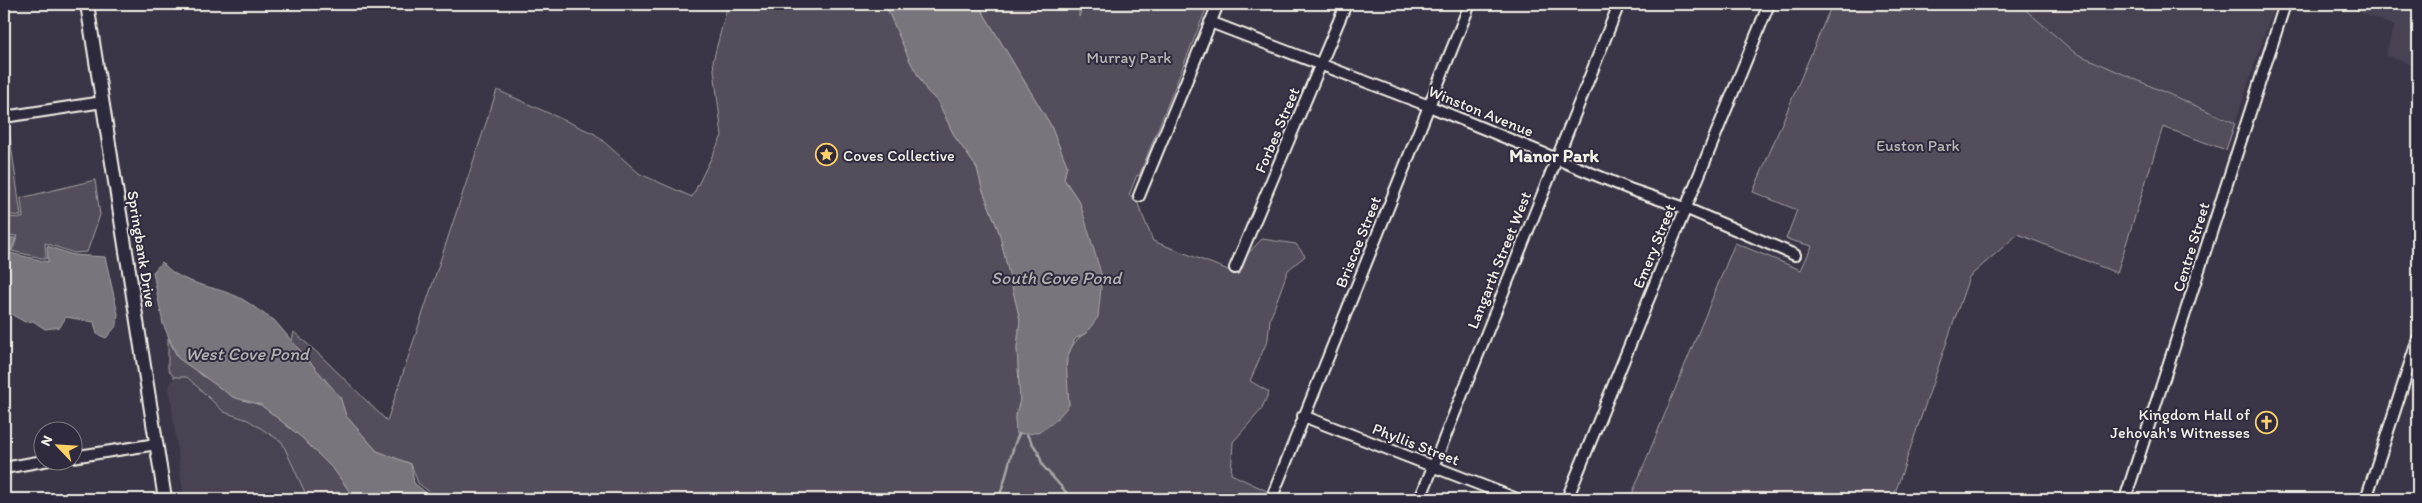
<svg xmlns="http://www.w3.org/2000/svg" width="2422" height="503" font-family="Itim,sans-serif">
<rect width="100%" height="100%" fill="#3b3647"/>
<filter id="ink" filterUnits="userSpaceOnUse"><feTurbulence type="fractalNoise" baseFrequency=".02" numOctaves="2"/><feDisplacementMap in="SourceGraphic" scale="10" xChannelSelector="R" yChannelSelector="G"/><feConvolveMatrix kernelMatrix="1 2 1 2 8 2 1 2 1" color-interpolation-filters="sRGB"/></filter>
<g filter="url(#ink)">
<path fill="#484352" d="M2019,4H2275L2235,123L2075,53Z
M2338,4H2418V67L2385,55L2395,26Z
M174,377H187L224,412L248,420L282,442L308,499H184L169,387Z"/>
<path fill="#534e5c" stroke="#a4a0a2" d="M728,4H885L910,61L927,91L938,102L955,137L977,168L982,188L999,232L1020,320L1017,348L1020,401L1015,417L1016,433L1069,405C1067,378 1059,349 1086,333L1080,203L1064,179L1067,165L1050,124L978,4H1068L1079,8V17L1083,4H1208L1139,176L1137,175L1129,195L1138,204L1153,241L1231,271L1262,239L1296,244L1305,256L1288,270L1270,319L1268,339L1250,381L1269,392L1261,410L1233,442L1231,474L1284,499H439L418,483L411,464L377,451L346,416L340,397L292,341L294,332L322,357L387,421L497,90L595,134L640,174L692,197L722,136L713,61Z
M1832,4H1881L1902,12L1906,4H2019L2075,53L2235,123L2226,150L2163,127L2117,273L2018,234L1969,277L1893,499H1630L1735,243L1801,270L1812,246L1786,239L1797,210L1753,192Z
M4,94L21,216L4,214Z
M95,180L100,215L87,252L74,253L45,243L46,259L12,251L18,236L4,235V217L23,218L21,198Z
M168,338L178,358L233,397L261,405L300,436L335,471L355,499H308L282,442L248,420L224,412L187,377H174L168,369Z"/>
<path fill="#78747b" stroke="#aaa6a7" d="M885,4H978L1050,124L1067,165L1064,179L1080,203L1102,277L1098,317L1086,333L1075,339L1066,360L1069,405C1054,423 1041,438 1016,433L1015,417L1020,401L1017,348L1020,320L999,232L982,188L977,168L955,137L938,102L927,91L910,61Z
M4,238H16L10,253L48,262L47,246L73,255L105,257L118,314L117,325L106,338L97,334L94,322L66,317L60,327L45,329L33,321L25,322L4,310Z
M162,262C181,286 216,285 242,299C253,305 262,314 274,320L340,397L346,416L377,451L411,464L414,483L434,499H355L335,471L300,436L261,405L233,397L178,358L163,324L153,272Z"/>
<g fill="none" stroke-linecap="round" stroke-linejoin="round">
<path stroke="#aaa6a7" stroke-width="2.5" d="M1027,435L1038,452L1043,466L1072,499
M998,499C1008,478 1008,455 1019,434"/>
<defs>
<path id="minor" d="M1210,22L1429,106L1632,190L1685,208L1795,255
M4,117L103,102
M1139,196L1218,4
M1235,268L1346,4
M1303,416L1517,499
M72,457L157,444
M4,468L49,460
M1274,492L1470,4
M1420,499L1619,4
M1567,499L1769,4
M2125,499L2285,4
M2366,499L2418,339"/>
<path id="major" d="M87,4L165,499"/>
</defs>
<use href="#minor" stroke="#f4f1e8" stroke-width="14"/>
<use href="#major" stroke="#f4f1e8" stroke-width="16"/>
<use href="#minor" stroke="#2f2a3d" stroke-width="10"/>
<use href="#major" stroke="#2f2a3d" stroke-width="12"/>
</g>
</g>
<defs>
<symbol id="sight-ring" viewBox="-11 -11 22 22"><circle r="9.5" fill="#2f2a3d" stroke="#ffd166" stroke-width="1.5"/><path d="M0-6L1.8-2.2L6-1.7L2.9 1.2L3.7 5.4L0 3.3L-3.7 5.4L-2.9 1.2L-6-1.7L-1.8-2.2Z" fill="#ffd166"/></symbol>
<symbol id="church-ring" viewBox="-11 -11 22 22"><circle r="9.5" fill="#2f2a3d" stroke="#ffd166" stroke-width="1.5"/><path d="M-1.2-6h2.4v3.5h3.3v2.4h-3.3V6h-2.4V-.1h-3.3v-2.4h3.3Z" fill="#ffd166"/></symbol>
</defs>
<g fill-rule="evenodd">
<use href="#sight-ring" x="814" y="142" width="25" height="25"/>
<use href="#church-ring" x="2254" y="410" width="25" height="25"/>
</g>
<g text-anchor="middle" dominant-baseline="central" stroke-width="4" stroke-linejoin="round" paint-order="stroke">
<g font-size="16" fill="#bcb8b7" stroke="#2f2a3d">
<text x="1129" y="57">Murray Park</text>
<text x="1918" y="145">Euston Park</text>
</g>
<g font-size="16" fill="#f4f1e8" stroke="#2f2a3d">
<text transform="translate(1481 111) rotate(22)">Winston Avenue</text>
<text transform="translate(1277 130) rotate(-67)">Forbes Street</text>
<text transform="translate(1358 242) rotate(-68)">Briscoe Street</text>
<text transform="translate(1654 246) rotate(-68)">Emery Street</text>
<text transform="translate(2191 247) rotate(-73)">Centre Street</text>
<text transform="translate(142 249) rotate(81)">Springbank Drive</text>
<text transform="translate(1499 260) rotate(-68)">Langarth Street West</text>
<text transform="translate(1416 444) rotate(21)">Phyllis Street</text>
</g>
<g font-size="16" fill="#f4f1e8" stroke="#2f2a3d" text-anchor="start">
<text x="843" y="155">Coves Collective</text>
<text x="2250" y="414" text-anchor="end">Kingdom Hall of<tspan x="2250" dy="18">Jehovah's Witnesses</tspan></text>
</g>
<g font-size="18" font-weight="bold" fill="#f4f1e8" stroke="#2f2a3d">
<text x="1554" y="156">Manor Park</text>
</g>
<g font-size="18" font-style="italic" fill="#b6b2b2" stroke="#2f2a3d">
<text x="1056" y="278">South Cove Pond</text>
<text x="247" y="354">West Cove Pond</text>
</g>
</g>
<rect width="2422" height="503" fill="none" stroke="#2f2a3d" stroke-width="20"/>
<rect x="10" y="10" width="2402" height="483" fill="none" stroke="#f4f1e8" stroke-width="2" filter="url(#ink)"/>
<g transform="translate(58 446) rotate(295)"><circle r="24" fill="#2f2a3d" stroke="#7e7a81"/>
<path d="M0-4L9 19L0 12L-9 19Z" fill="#ffd166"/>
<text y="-8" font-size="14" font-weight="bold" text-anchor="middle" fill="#f4f1e8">N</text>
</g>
</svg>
